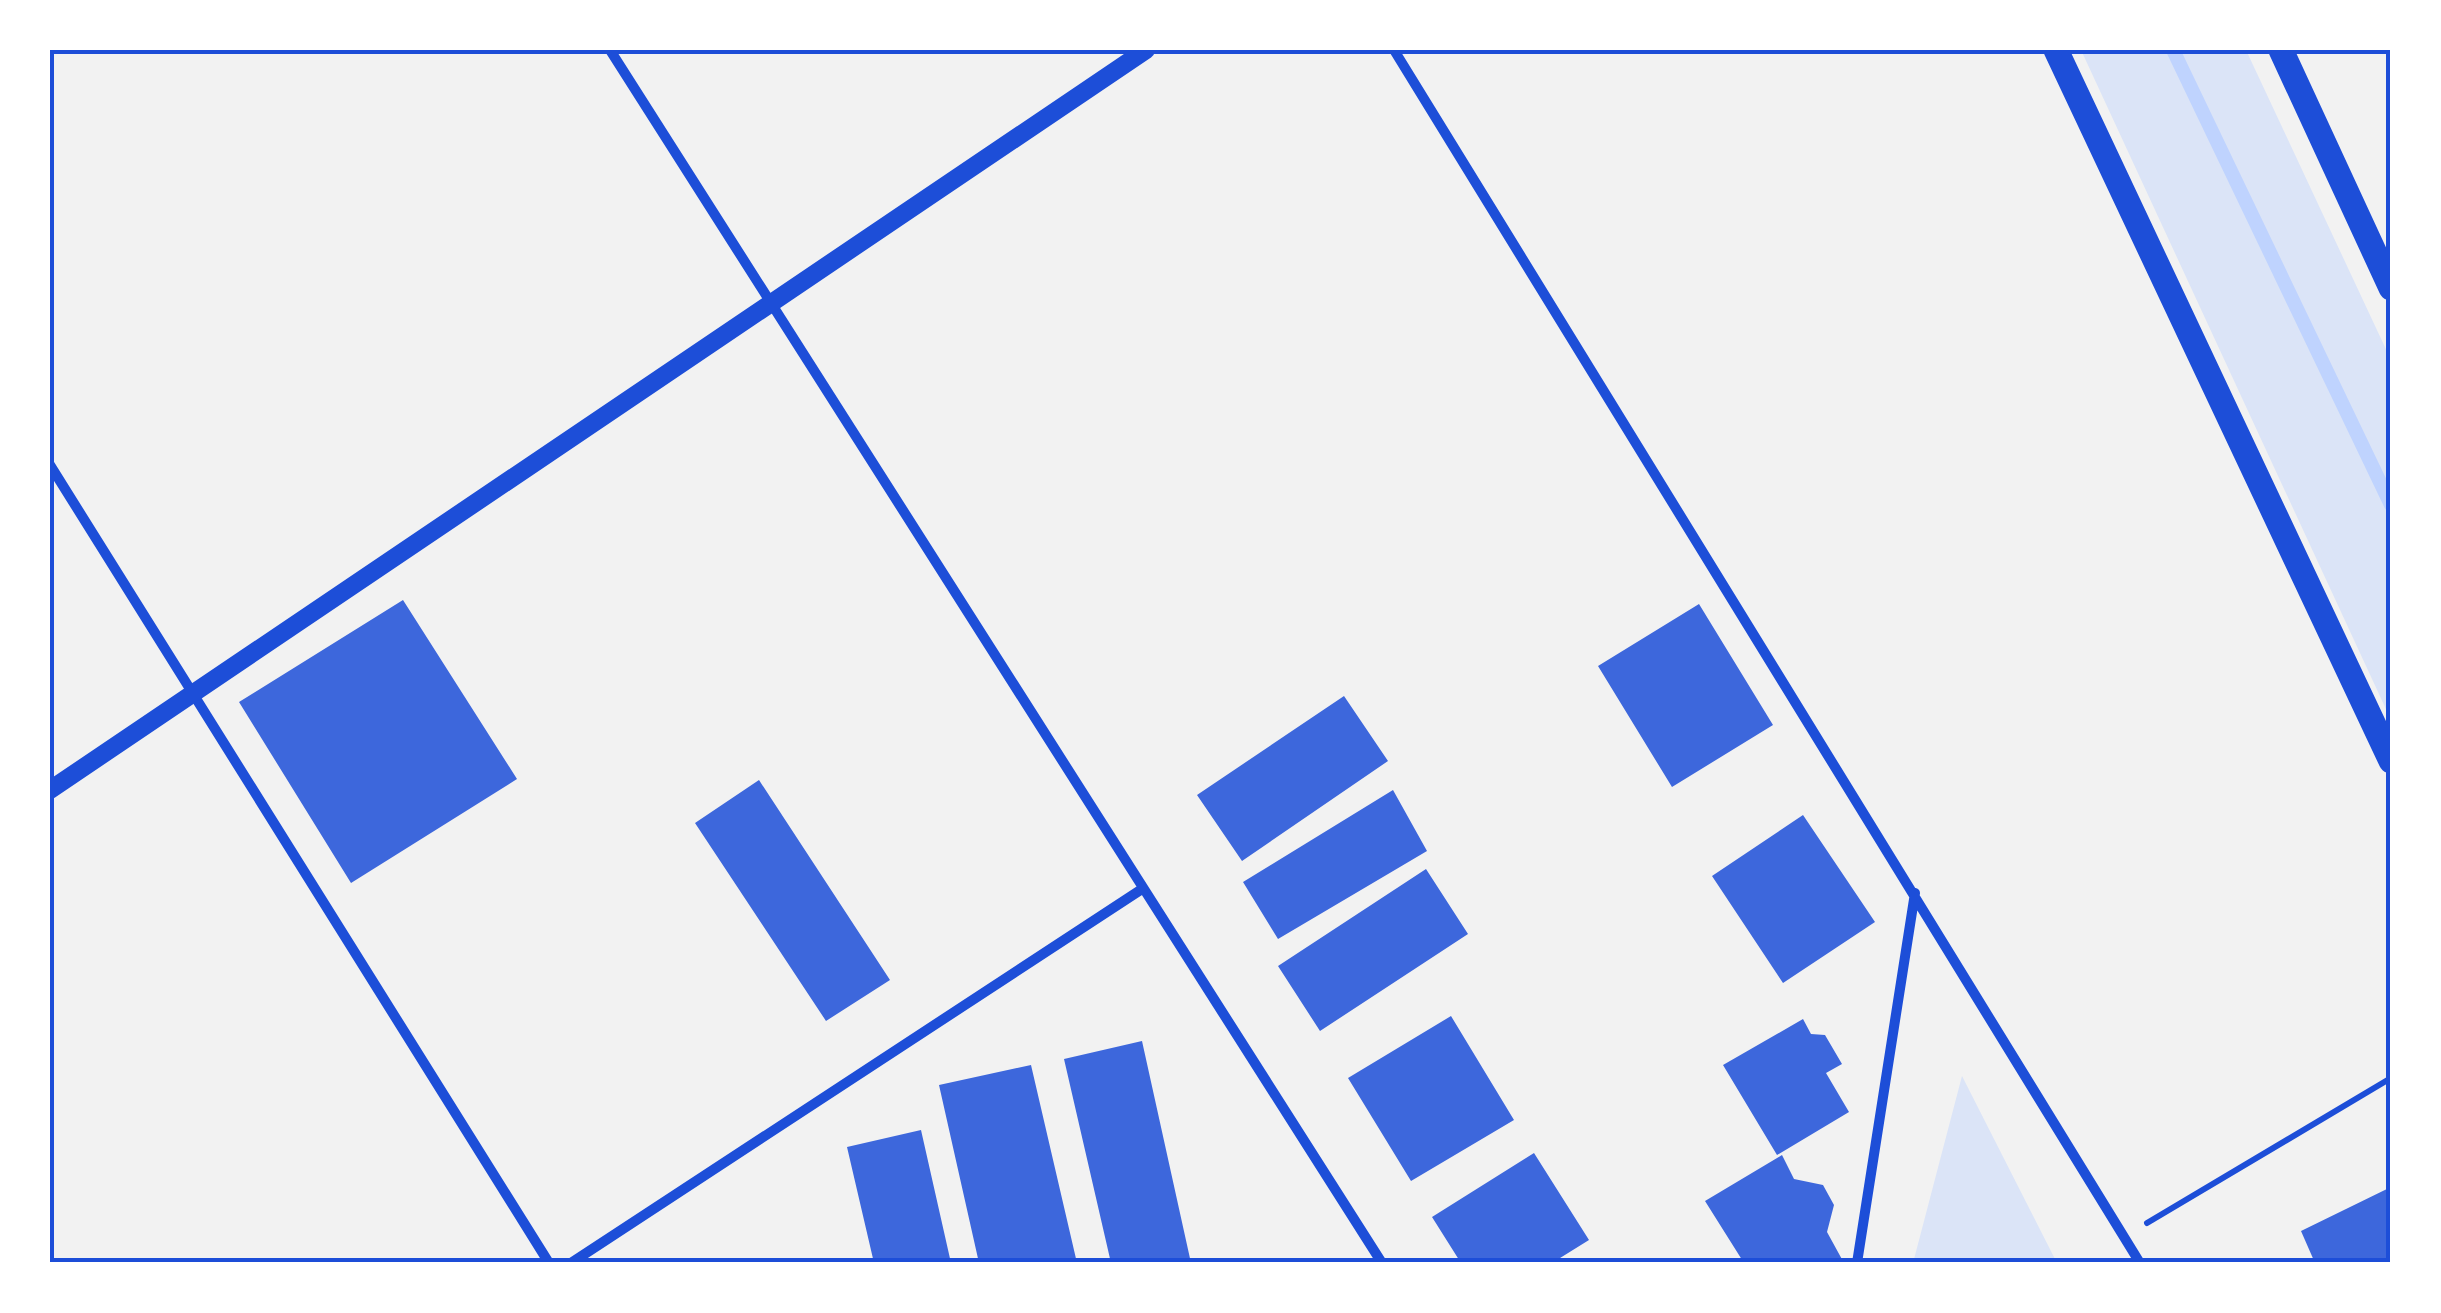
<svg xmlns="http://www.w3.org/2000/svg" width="2441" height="1313" font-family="Jost,sans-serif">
<rect width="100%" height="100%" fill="#f2f2f2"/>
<path fill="#dbe4f7" d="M2081,50H2246L2391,360V720Z
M1962,1076L2057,1263H1913Z"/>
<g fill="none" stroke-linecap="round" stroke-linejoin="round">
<path stroke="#bfd3fe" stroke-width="14" d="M2173,50L2391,505"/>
</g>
<path fill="#3d67dc" d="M403,600L517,779L351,883L239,702Z
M1699,604L1773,725L1672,787L1598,666Z
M1344,696L1388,761L1242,861L1197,795Z
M759,780L890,980L826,1021L695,823Z
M1393,790L1427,851L1278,939L1243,882Z
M1803,815L1875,922L1783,983L1712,876Z
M1426,869L1468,934L1320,1031L1278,966Z
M1451,1016L1514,1120L1411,1181L1348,1078Z
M1803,1019L1811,1034L1825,1035L1842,1064L1826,1073L1849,1112L1777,1155L1723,1065Z
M1142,1041L1191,1263H1111L1064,1059Z
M1031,1065L1077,1263H979L939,1085Z
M921,1130L951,1263H874L847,1147Z
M1534,1153L1589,1240L1552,1263H1461L1432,1217Z
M1782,1155L1794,1179L1823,1185L1834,1205L1827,1232L1844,1263H1744L1705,1201Z
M2391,1187V1263H2315L2301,1231Z"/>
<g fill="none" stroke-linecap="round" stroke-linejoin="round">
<path stroke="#1d4ed8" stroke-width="6" d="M2147,1223L2391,1078"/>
<path stroke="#1d4ed8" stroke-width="10" d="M610,50L1382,1263
M1394,50L2140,1263
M50,465L549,1263
M571,1263L1142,889
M1857,1263L1915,893"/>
<path stroke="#1d4ed8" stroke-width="18" d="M50,790L1146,50"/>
<path stroke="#1d4ed8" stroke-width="25" d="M2056,50L2391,761
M2281,50L2391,288"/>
</g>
<rect width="2441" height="1313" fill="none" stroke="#ffffff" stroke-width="105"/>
<rect x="52" y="52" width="2336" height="1208" fill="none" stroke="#1d4ed8" stroke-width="4"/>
</svg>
